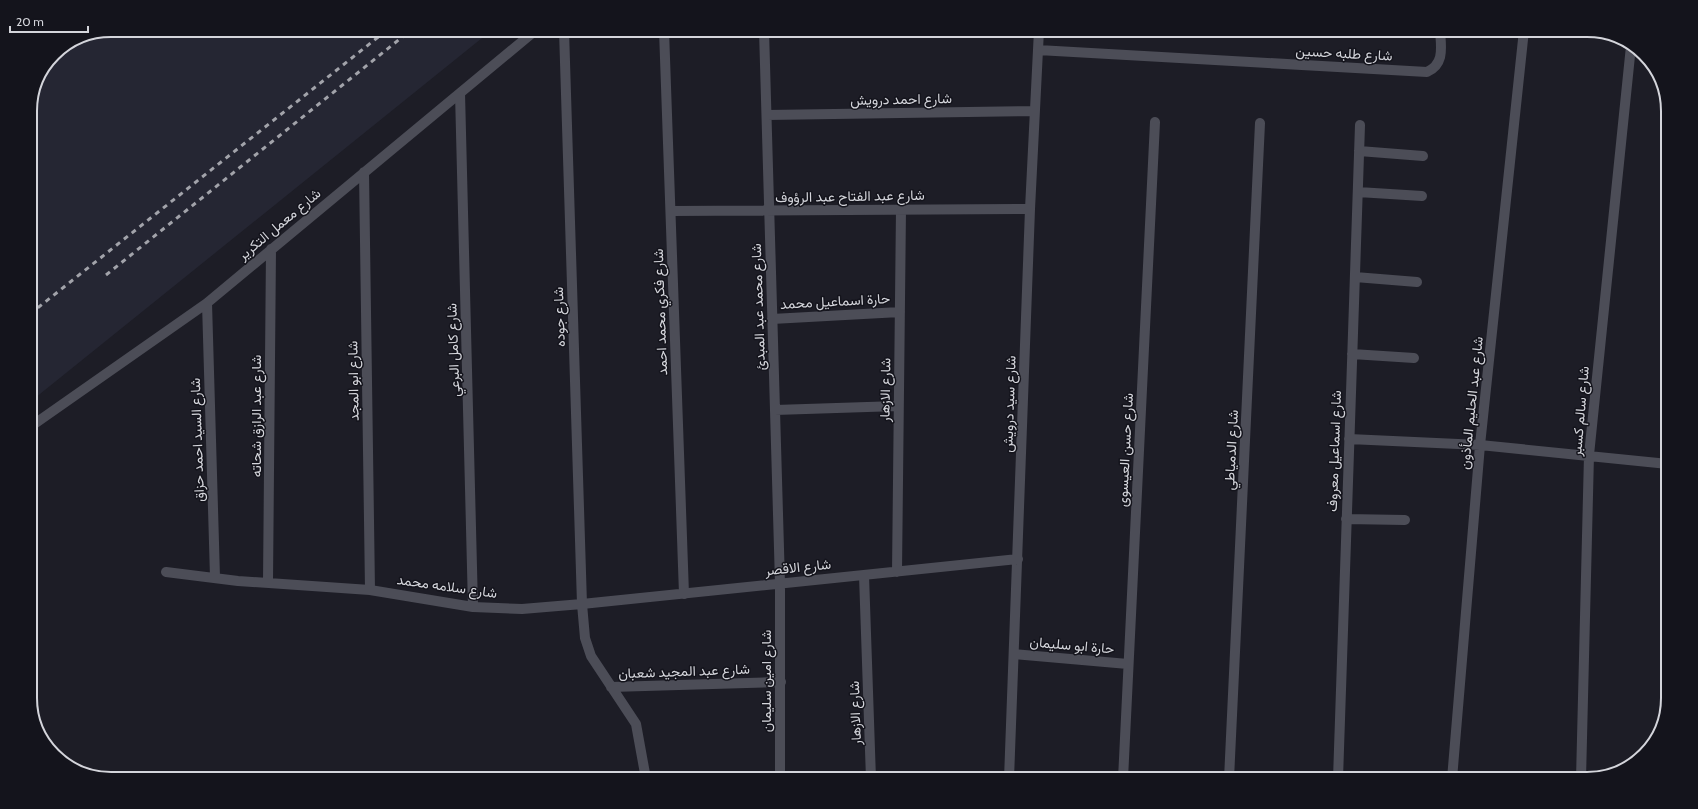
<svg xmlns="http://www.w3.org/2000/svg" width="1698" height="809" font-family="Cabin,Vazirmatn,sans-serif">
<rect width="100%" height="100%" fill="#1d1d26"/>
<path fill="#252633" d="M111,30H492L30,402V105L36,79L54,53L80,36Z"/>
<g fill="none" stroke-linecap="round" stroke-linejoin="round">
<path stroke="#4c4d57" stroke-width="10" d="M564,30L582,604L1018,559
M664,30L684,594
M764,30L780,583V779
M1038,50L1427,72C1445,64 1441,47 1440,30
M460,93L473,607
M767,115L1035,111
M1359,151L1423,156
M364,172L370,590
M1358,192L1422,196
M671,211L1030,209
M1355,277L1417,282
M207,303L215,577
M772,319L900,312
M1352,354L1414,358
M775,410L898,406
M30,427L207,303L536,30
M1349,439L1480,445L1668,464
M1346,519L1405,520
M166,572L238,581L370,590L473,607L522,609L582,604L585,638L591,656L636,724L646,779
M897,572L901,209
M864,575L871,779
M268,582L271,249
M1014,654L1128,664
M611,687L781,682
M1009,779L1030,209L1039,30
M1123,779L1155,122
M1229,779L1260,123
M1338,779L1360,125
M1452,779L1480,445L1524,30
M1581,779L1589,455L1631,46"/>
<path stroke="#a2a3aa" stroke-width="3" stroke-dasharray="5 5" stroke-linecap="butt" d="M106,275L411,30
M30,314L387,30"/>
</g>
<g text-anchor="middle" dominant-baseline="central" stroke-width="3" stroke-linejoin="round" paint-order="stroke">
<g font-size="14" fill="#d4d5db" stroke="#14141c">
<text transform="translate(1344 53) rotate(3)">شارع طلبه حسين</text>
<text transform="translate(901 99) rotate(-1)">شارع احمد درويش</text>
<text transform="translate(850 196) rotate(-1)">شارع عبد الفتاح عبد الرؤوف</text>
<text transform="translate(279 224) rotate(-40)">شارع معمل التكرير</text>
<text transform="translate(835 301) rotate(-3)">حارة اسماعيل محمد</text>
<text transform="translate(758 307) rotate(-92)">شارع محمد عبد المبدئ</text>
<text transform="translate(660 312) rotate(-92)">شارع فكري محمد احمد</text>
<text transform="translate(559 317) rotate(-92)">شارع جوده</text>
<text transform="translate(453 350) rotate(-92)">شارع كامل البرعي</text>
<text transform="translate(353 381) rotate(-91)">شارع ابو المجد</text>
<text transform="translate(885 390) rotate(-89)">شارع الازهار</text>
<text transform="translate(1471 403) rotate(-84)">شارع عبد الحليم المأذون</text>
<text transform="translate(1009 404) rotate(-88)">شارع سيد درويش</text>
<text transform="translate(1580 411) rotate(-85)">شارع سالم كسبر</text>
<text transform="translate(256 416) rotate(-90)">شارع عبد الرازق شحاته</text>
<text transform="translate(197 440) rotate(-92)">شارع السيد احمد حزاق</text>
<text transform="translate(1125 450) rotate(-87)">شارع حسن العيسوى</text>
<text transform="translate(1231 450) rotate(-87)">شارع الدمياطي</text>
<text transform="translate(1334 451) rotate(-88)">شارع اسماعيل معروف</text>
<text transform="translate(798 567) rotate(-6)">شارع الاقصر</text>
<text transform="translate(447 586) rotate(8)">شارع سلامه محمد</text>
<text transform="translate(1072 645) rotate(5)">حارة ابو سليمان</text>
<text transform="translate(684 671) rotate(-2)">شارع عبد المجيد شعبان</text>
<text transform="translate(766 681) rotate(-90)">شارع امين سليمان</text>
<text transform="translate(855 713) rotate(-92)">شارع الازهار</text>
</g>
</g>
<path d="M0 0H1698V809H0ZM111 37H1587A74 74 0 0 1 1661 111V698A74 74 0 0 1 1587 772H111A74 74 0 0 1 37 698V111A74 74 0 0 1 111 37Z" fill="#14141c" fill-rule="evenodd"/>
<path fill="none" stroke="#d4d5db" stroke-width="2" d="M111 37H1587A74 74 0 0 1 1661 111V698A74 74 0 0 1 1587 772H111A74 74 0 0 1 37 698V111A74 74 0 0 1 111 37Z"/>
<path d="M10 26v6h78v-6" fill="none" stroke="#d4d5db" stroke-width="2"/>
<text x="16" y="26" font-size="12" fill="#d4d5db" stroke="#14141c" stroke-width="3" paint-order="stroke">20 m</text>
</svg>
